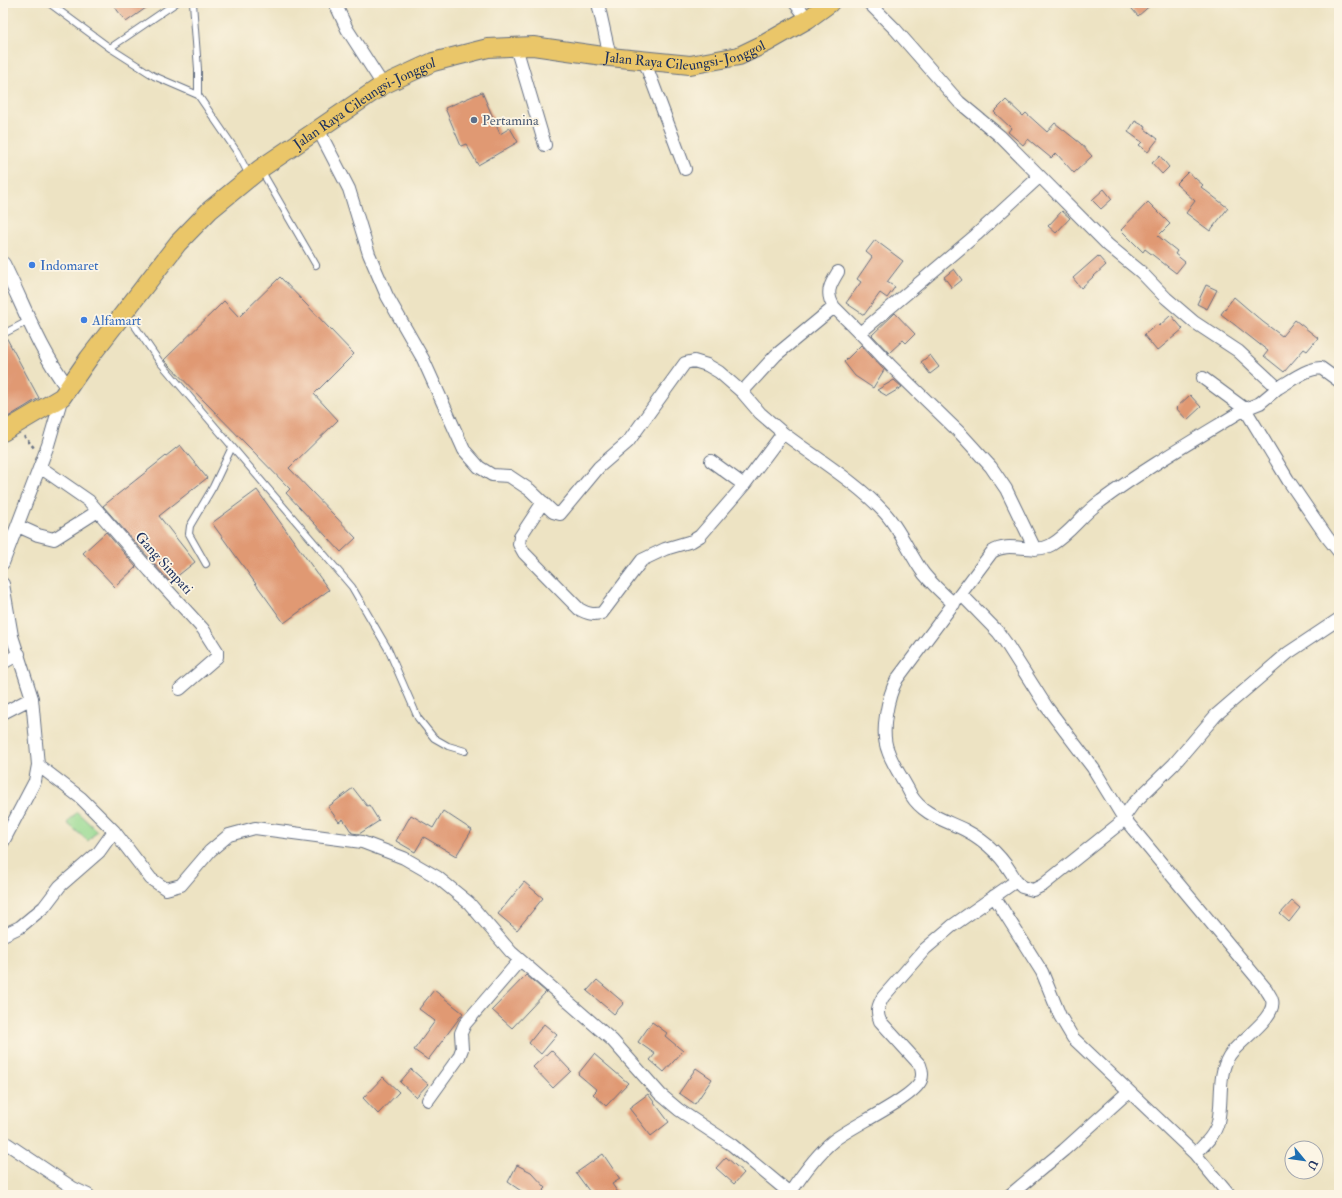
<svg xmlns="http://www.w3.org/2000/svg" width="1342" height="1198" font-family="'IM FELL Double Pica',serif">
<rect width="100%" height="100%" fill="#fcf5e5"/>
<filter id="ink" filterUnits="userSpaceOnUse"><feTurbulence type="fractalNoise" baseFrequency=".025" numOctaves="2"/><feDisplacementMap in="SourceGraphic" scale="8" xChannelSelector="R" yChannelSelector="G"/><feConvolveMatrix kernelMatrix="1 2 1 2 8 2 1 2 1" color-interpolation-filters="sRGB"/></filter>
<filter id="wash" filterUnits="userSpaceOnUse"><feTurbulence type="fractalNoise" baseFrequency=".012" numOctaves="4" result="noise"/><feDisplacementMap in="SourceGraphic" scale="16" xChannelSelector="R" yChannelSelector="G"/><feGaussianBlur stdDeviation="0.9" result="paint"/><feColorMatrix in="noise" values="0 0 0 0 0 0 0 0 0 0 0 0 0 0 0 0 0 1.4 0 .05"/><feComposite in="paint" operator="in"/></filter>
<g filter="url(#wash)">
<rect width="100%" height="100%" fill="#ede3c3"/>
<path fill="#97d991" stroke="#598478" d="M77,812L97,831L88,841L67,823Z"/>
<g id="blocks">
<path fill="#e09973" d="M112,3H153L126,22Z
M1127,3H1153L1138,16Z
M482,92L500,134L510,128L518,142L478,165L466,144L461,146L445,108Z
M1006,100L1023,116L1026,113L1047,132L1055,123L1080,143L1092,156L1074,173L1056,153L1051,158L1028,139L1023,145L1008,132L1011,128L994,112Z
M1135,121L1146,127L1145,129L1158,139L1148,152L1139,145L1142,142L1128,132Z
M1160,156L1169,167L1162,174L1152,163Z
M1188,172L1203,185L1201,187L1228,208L1210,231L1186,213L1195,201L1176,184Z
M1104,189L1112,199L1101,209L1092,200Z
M1148,202L1170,224L1158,236L1177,251L1175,254L1185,262L1176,273L1145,249L1143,252L1121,230Z
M1062,211L1070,218L1056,233L1048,226Z
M875,240L903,261L887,282L895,287L887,298L880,293L864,315L846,303L861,282L857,279L872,257L866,252Z
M1098,256L1106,265L1081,288L1073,278Z
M954,269L962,280L952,288L944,277Z
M280,277L354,354L314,394L338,420L289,468L356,538L341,552L286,493L290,489L164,360L224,301L239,317Z
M1206,285L1217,290L1207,309L1197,304Z
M1234,297L1263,322L1282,336L1295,320L1318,338L1307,351L1304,349L1284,372L1264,356L1268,351L1221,314Z
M895,313L915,334L906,343L903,340L889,353L872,335Z
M1171,315L1183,329L1157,351L1144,335L1157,324L1159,326Z
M6,337L39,398L3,420V338Z
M861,345L884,370L873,388L855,376L844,362Z
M930,355L939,367L930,374L921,362Z
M894,380L902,387L887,396L877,390Z
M1190,395L1201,407L1187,420L1176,408Z
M180,445L207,478L159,516L195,562L170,582L103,506Z
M257,490L329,590L284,623L212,523Z
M106,532L136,567L115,587L83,553Z
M353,788L367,806L369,805L379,821L359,834L352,833L343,819L339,822L328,807Z
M443,811L472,830L456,856L424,837L415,852L396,841L411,815L433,828Z
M524,882L543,898L517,930L498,914Z
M1292,901L1300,908L1289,922L1280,914Z
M526,975L546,992L512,1028L492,1010Z
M597,980L624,1003L614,1014L587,991Z
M434,990L463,1013L428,1060L414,1050L435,1021L419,1009Z
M652,1022L667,1033L665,1036L683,1051L664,1072L650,1060L655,1054L638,1042Z
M544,1024L557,1035L541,1054L529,1043Z
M551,1050L571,1071L553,1088L533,1067Z
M594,1054L628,1083L606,1106L593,1094L597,1090L578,1074Z
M696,1068L712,1079L695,1104L679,1093Z
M411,1069L428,1084L416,1097L400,1082Z
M383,1077L399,1092L378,1114L363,1098Z
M648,1094L669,1122L651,1136L629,1108Z
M603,1154L620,1179L612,1184L620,1195H592L576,1173Z
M726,1157L744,1173L734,1184L716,1168Z
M517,1165L531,1172L546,1188L539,1195H527L508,1182Z"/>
</g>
</g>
<g filter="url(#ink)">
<use href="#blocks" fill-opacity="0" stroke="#646e81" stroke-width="1"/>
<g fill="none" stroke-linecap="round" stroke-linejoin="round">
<defs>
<path id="service" d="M49,3L110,48L154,76L198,95L237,152L249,175
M193,3L198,69V95
M110,48L176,3
M261,170L316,265
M126,313L159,361L352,587L388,649L418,718L434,738L448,746L465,751
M3,334L28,321
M206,564L189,534L190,526L213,487L232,447"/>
<path id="minor" d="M335,3L347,29L383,85
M598,3L610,57
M795,3L808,19
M869,3L895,29L959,102L1000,136L1108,245L1141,272L1166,298L1194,322L1238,351L1278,388L1260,403L1245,409C1196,439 1147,467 1101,501C1082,514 1071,533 1051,545C1033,555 1009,540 992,552L897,679C888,696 880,732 888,751C893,766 904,780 911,795C923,815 945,820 965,830C988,842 1004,858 1016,881
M516,47L545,145
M644,60L685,169
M318,129L349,189L369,254L387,296L423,359L464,450L479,467L492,475L509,476L530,490L553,512L560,514L599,467L628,442L685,363L694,361L707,365L719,372L742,392L760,413L783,433
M834,307C825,293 830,285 838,272
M1203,378L1245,409L1288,480L1327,537L1339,552
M1278,388C1292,380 1305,369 1321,368L1339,381
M742,392L776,355L834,307L860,333
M711,461L744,485
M40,467L89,501L150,571L203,629L217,651V657L180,689
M543,502L520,537L519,544L524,553L579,609C588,614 593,615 602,613L642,560L665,549L692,541L700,536L744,485L783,433C816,458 856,482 884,512C901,530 909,554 924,574C933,585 944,595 954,604
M18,526L38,535L54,539L98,511
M1035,549L1006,489L991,467L961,434L891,366L860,333L976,235L1039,177
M3,563L48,445L62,397
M3,584L12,636L32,698L38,765L35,781L3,842
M961,594L998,632L1006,643L1046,706L1093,768L1123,817L1266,989C1268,993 1271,996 1272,1000C1277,1018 1238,1041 1229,1056C1217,1076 1223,1101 1218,1122C1215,1135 1204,1145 1195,1154
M3,663L19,654
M3,713L32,698
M38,765L81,798L114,831L151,879L166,889L181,885L210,851L229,835L255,828L362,842L404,858L437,877L469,903L511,952L612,1040L660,1094L679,1110L732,1145L792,1195
M994,896L1042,972L1060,1016L1073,1038L1195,1154L1229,1195
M3,935L20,927L44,907L60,886L99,852L114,831
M428,1100L459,1057L462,1049L461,1033L465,1024L520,960
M3,1141L73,1188L88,1195
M790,1193C802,1175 816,1155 833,1141C851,1126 913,1099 921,1080C923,1075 922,1070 920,1065L880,1021C876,1011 878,1006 883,997L925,949L952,926L1016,881L1022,887L1033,890L1043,885L1119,824L1133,804L1174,764L1216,715L1288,653L1339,619
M1010,1195L1064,1150L1128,1092"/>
<path id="tertiary" d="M3,264C24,306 39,350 68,388"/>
<g id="primary">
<path id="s1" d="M3,432L62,397L89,358L178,243L210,210L260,169L383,85L433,62L488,48L533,46L610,57L690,65L739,56L766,43L808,19L830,3"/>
</g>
</defs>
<use href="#service" stroke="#646e81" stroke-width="8"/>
<use href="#minor" stroke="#646e81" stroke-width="14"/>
<use href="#tertiary" stroke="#646e81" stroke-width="16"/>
<use href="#primary" stroke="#646e81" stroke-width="20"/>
<path stroke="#646e81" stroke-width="2.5" stroke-dasharray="3 3" stroke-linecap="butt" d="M24,436L35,449"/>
<use href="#service" stroke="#fff" stroke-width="6"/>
<use href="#minor" stroke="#fff" stroke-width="12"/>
<use href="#tertiary" stroke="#fff" stroke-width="14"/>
<use href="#primary" stroke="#eac669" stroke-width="18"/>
</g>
</g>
<circle fill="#5c6f8a" stroke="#fcf5e5" stroke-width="1.5" cx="474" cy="120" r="4"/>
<g fill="#3f7fe0" stroke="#fcf5e5" stroke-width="1.5">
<circle cx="32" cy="265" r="4"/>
<circle cx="84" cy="320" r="4"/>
</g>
<g text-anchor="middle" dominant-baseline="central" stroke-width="3.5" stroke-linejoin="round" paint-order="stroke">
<g font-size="14" fill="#1b2f5e" stroke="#fcf5e5">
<text stroke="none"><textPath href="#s1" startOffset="832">Jalan Raya Cileungsi-Jonggol</textPath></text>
<text stroke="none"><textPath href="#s1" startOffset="496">Jalan Raya Cileungsi-Jonggol</textPath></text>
<text transform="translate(164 563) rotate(48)">Gang Simpati</text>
</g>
<g font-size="14" fill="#4e5e75" stroke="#fcf5e5" text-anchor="start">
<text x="482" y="120">Pertamina</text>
</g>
<g font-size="14" fill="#366cbe" stroke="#fcf5e5" text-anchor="start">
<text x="40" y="265">Indomaret</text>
<text x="92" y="320">Alfamart</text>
</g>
</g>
<rect width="1342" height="1198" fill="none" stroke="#fcf5e5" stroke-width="16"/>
<g transform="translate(1304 1160) rotate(119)"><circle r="19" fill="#fcf5e5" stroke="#a2a6af"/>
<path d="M0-3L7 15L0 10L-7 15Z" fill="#1f6fb2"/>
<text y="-6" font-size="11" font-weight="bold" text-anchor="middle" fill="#1b2f5e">U</text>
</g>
</svg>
